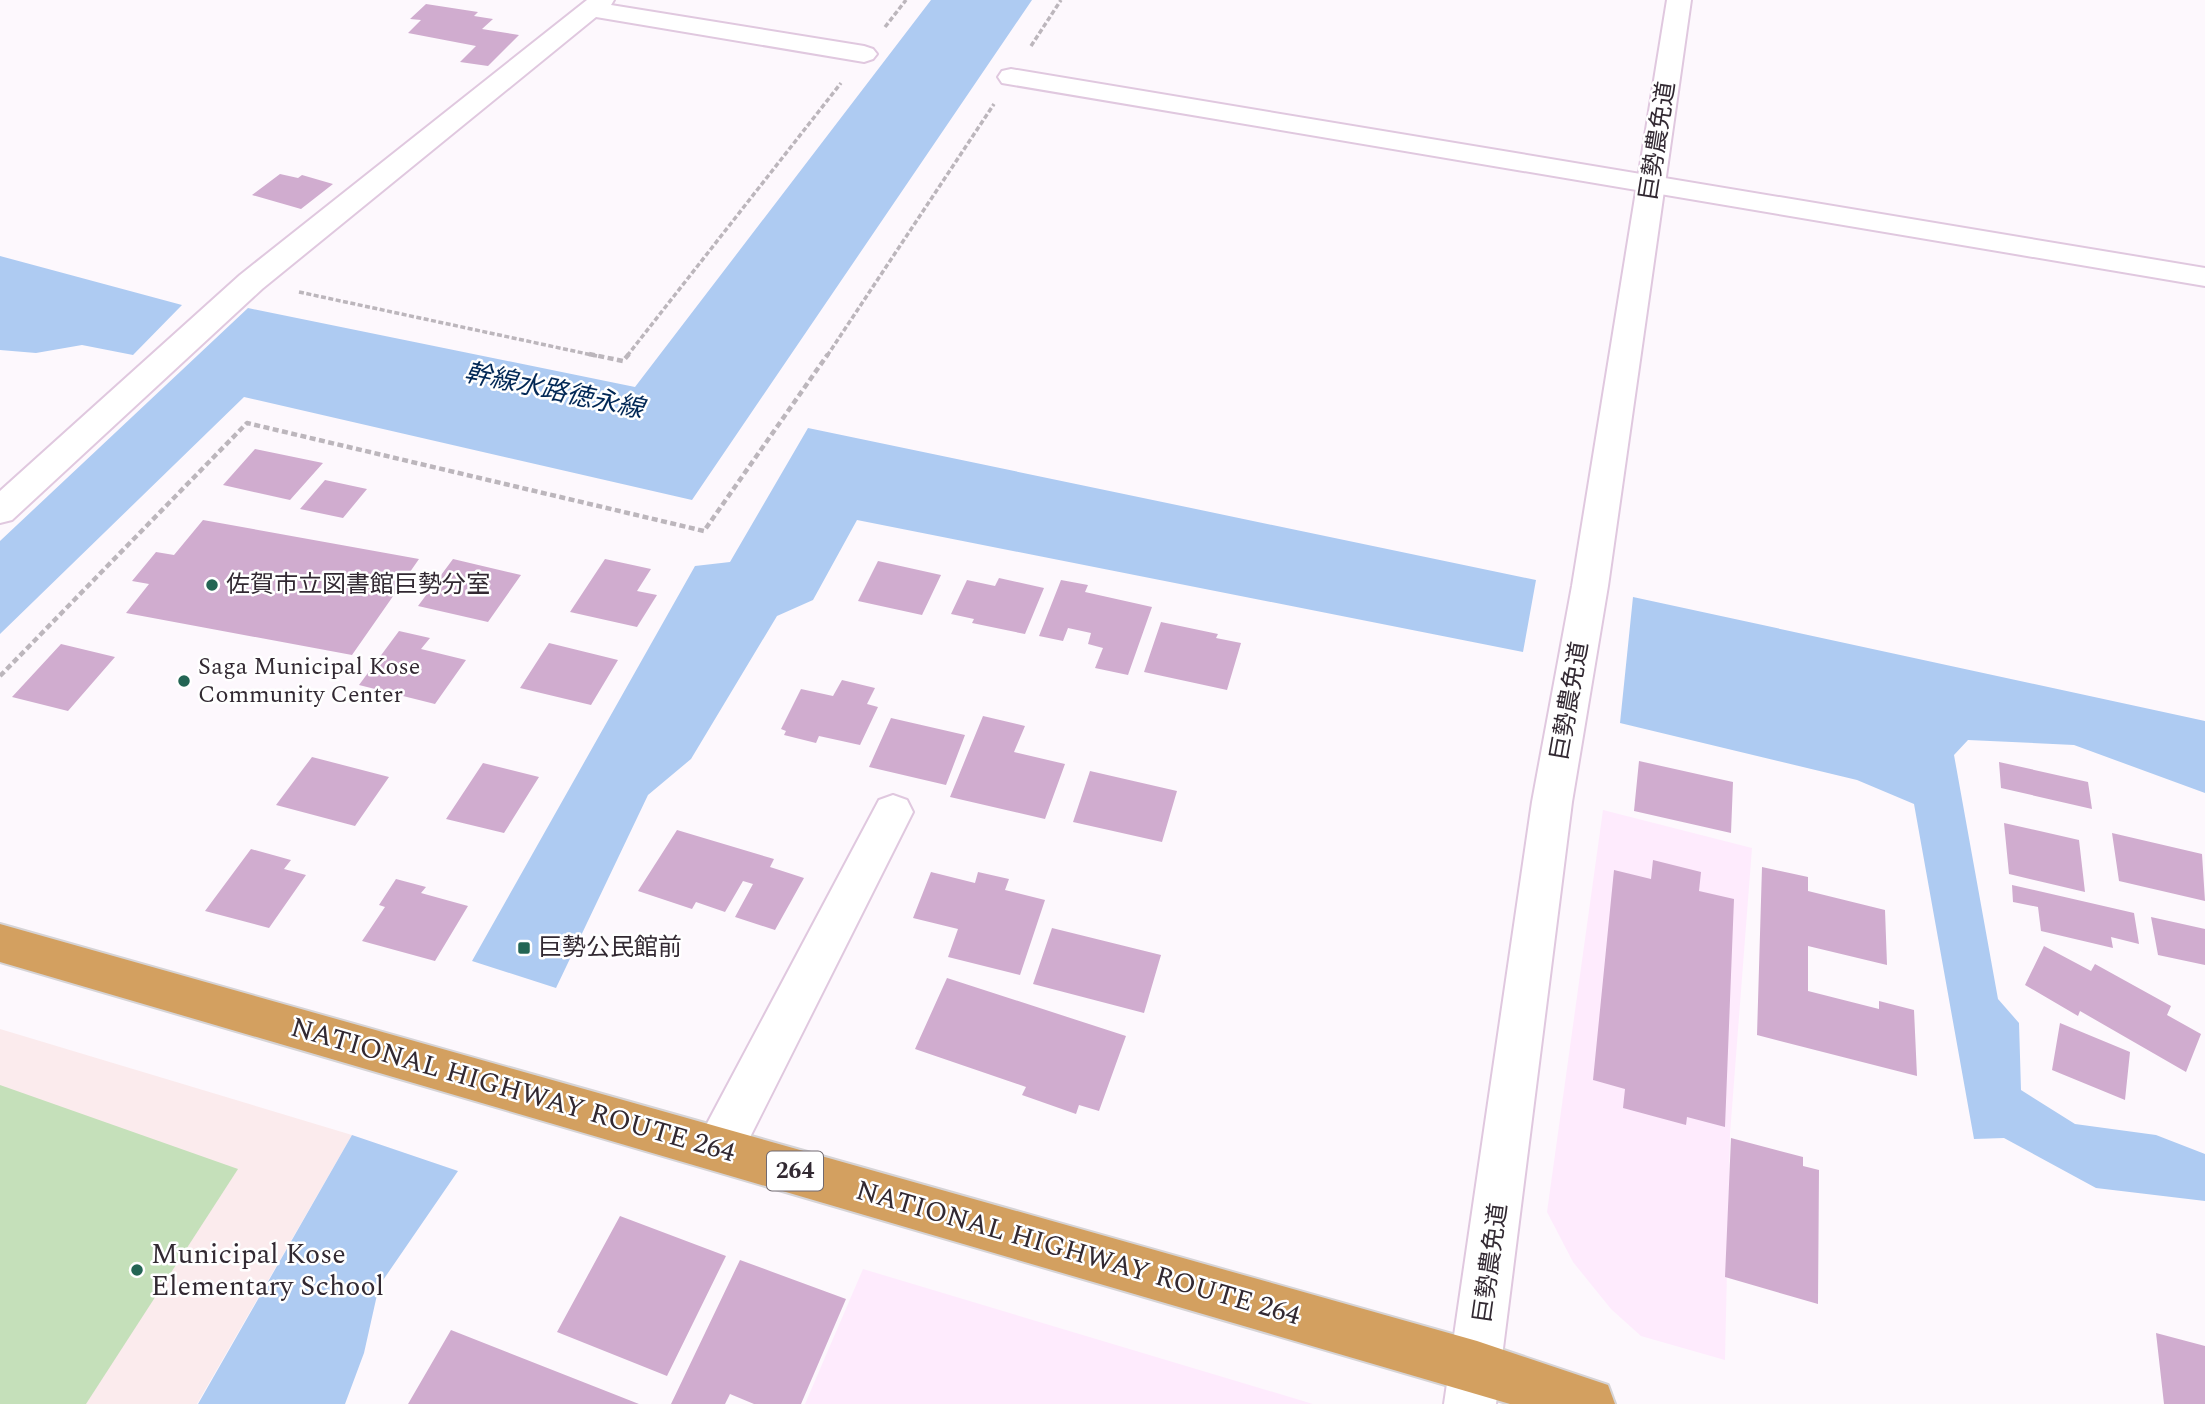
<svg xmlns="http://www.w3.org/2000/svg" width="2205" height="1404" font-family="Spectral,'Noto Sans JP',serif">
<rect width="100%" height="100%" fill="#fdf8fd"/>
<path fill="#feebfd" d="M1603,810L1752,848L1730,1134L1725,1360L1641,1336L1611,1309L1573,1262L1547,1212Z
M863,1269L1313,1404H1314H805Z"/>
<path fill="#fbebed" d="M0,1029L352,1135L197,1404H0Z"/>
<path fill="#c5e0ba" d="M0,1085L238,1169L86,1404H0Z"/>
<path fill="#aecbf2" d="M931,0H1032L692,500L244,397L0,634V541L248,308L635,387Z
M0,256L182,305L133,355L82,345L36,353L0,350Z
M808,428L1536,580L1523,652L857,520L813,600L777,616L691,759L648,795L556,988L472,961L695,566L730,562Z
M1633,597L2205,721V793L2074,745L1968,740L1954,755L1998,999L2019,1023L2021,1090L2075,1124L2156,1135L2205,1154V1201L2096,1188L2004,1138L1974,1139L1914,804L1857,780L1620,723Z
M352,1135L458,1171L379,1286L364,1353L345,1404H198Z"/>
<path fill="#d0accf" d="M426,4L478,12L474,16L493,19L482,29L519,35L488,66L460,62L476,46L408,33L421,20L410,19Z
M280,174L298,178L302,175L333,184L301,209L252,195Z
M255,449L323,463L290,500L223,485Z
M325,480L367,489L343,518L300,509Z
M203,520L419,559L352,655L126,613L149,584L132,581L156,552L174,555Z
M453,559L521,575L488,622L418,606Z
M605,559L651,569L637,591L657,595L637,627L570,612Z
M878,561L941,575L922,615L858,601Z
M999,578L1044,588L1025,634L972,623L974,619L951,614L967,580L995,586Z
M1061,580L1088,585L1085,592L1152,607L1128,675L1095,668L1103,648L1088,644L1091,633L1068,628L1063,641L1039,636Z
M1161,622L1218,634L1216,638L1241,643L1227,690L1144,672Z
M399,631L430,638L421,649L466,660L435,704L359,685Z
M549,643L618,660L591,705L520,688Z
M61,644L115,657L68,711L12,697Z
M842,680L875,688L867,704L878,707L860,745L819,736L816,743L784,735L786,731L781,729L801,689L833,696Z
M983,716L1025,726L1014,752L1065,764L1045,819L950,797Z
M891,718L965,735L946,785L869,767Z
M312,757L389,777L355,826L276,805Z
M1639,761L1733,782L1731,833L1634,811Z
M1999,762L2088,782L2092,809L2001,788Z
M483,763L539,777L504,833L446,819Z
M1090,771L1177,791L1162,842L1073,822Z
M2004,823L2079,840L2085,892L2009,874Z
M677,830L774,859L770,867L804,878L775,930L735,917L753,884L743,881L725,912L696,902L692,909L638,891Z
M2112,833L2202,854L2205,901L2119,881Z
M251,849L291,860L284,869L306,875L269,928L205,911Z
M1653,860L1701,872L1699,891L1734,899L1725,1127L1687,1117L1686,1125L1623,1108L1625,1089L1593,1080L1614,870L1651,879Z
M1762,867L1808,877V891L1885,910L1887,965L1808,946V991L1879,1009V1001L1914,1010L1917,1076L1757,1035Z
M931,872L975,883L978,872L1009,879L1005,890L1045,900L1020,975L948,957L958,929L913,918Z
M396,879L426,887L421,893L468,906L435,961L362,941L385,907L379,905Z
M2012,885L2134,913L2139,944L2111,937L2113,948L2041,931L2038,907L2013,902Z
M2151,917L2205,929V965L2158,955Z
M1052,928L1161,955L1144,1013L1033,984Z
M2044,946L2091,971L2095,964L2171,1006L2167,1015L2201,1034L2186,1072L2080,1011L2078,1016L2025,985Z
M947,978L1126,1036L1099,1111L1079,1105L1076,1114L1022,1095L1026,1087L915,1049Z
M2060,1023L2130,1052L2125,1100L2052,1070Z
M1731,1138L1803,1157V1166L1819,1170L1818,1304L1725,1277Z
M620,1216L726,1256L667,1376L557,1332Z
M740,1260L846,1299L801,1404H754L730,1394L725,1404H671Z
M451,1330L639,1404H408Z
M2156,1333L2205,1346V1404H2164Z"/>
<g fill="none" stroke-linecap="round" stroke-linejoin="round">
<defs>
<path id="minor" d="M587,0H614L611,5L864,46L873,49L877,54L873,59L864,62L596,17L262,289L12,520L0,523V491L240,275Z
M1011,69L2205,268V286L1002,83L998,77L1002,71Z
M893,795L907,800L913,812L736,1165L719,1172L702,1165L695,1149L702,1133L879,800Z"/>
<path id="tertiary" d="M1667,0H1691L1608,586L1572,802L1496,1404H1444L1532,802L1572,586Z"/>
<path id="trunk" d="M0,924L1477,1341L1608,1385L1615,1404H1510L0,962Z"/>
</defs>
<use href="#minor" stroke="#e0c8df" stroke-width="4"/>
<use href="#tertiary" stroke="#e0c8df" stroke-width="4"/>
<use href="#trunk" stroke="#d6d4d6" stroke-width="4"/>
<path stroke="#bcb6bc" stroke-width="3.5" stroke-dasharray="5 2.5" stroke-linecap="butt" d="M885,27L906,0
M1031,46L1061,0
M299,292L597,356
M627,356L841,83
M827,356L994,104"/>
<path stroke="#bcb6bc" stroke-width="4.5" stroke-dasharray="6 3.5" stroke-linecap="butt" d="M589,354L623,361L629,354
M0,676L247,423L704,531L828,354"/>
<use href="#minor" fill="#fff" fill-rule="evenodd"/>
<use href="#tertiary" fill="#fff" fill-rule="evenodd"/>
<use href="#trunk" fill="#d3a060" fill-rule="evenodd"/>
</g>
<g fill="#236554" stroke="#fff" stroke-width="2.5">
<circle cx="212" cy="585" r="7"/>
<circle cx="184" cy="681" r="7"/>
<rect x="517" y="941" width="14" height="14" rx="3.5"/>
<circle cx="137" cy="1270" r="7"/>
</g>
<g text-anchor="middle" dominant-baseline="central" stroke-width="5" stroke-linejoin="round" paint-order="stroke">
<rect fill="#fff" stroke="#706970" stroke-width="2" x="767" y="1151.5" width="56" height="39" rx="5"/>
<g font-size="23" font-weight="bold" fill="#322932">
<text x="795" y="1171">264</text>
</g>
<g font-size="24" fill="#322932" stroke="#fff">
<text transform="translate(1658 141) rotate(-81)">巨勢農免道</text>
<text transform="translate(1570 701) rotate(-80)">巨勢農免道</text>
<text transform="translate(1491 1263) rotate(-82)">巨勢農免道</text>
</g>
<g font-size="24" fill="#322932" stroke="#fff" text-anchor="start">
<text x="226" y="585">佐賀市立図書館巨勢分室</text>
<text x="198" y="667">Saga Municipal Kose<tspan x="198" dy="28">Community Center</tspan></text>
<text x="538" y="948">巨勢公民館前</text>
</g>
<g font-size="26" font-style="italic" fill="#022856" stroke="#fff">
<text transform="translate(554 391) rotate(12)">幹線水路徳永線</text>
</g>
<g font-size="28" fill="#322932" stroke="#fff">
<text transform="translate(513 1090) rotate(16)">NATIONAL HIGHWAY ROUTE 264</text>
<text transform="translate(1078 1253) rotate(16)">NATIONAL HIGHWAY ROUTE 264</text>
</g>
<g font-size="28" fill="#322932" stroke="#fff" text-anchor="start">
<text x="151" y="1254">Municipal Kose<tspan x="151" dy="32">Elementary School</tspan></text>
</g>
</g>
</svg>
